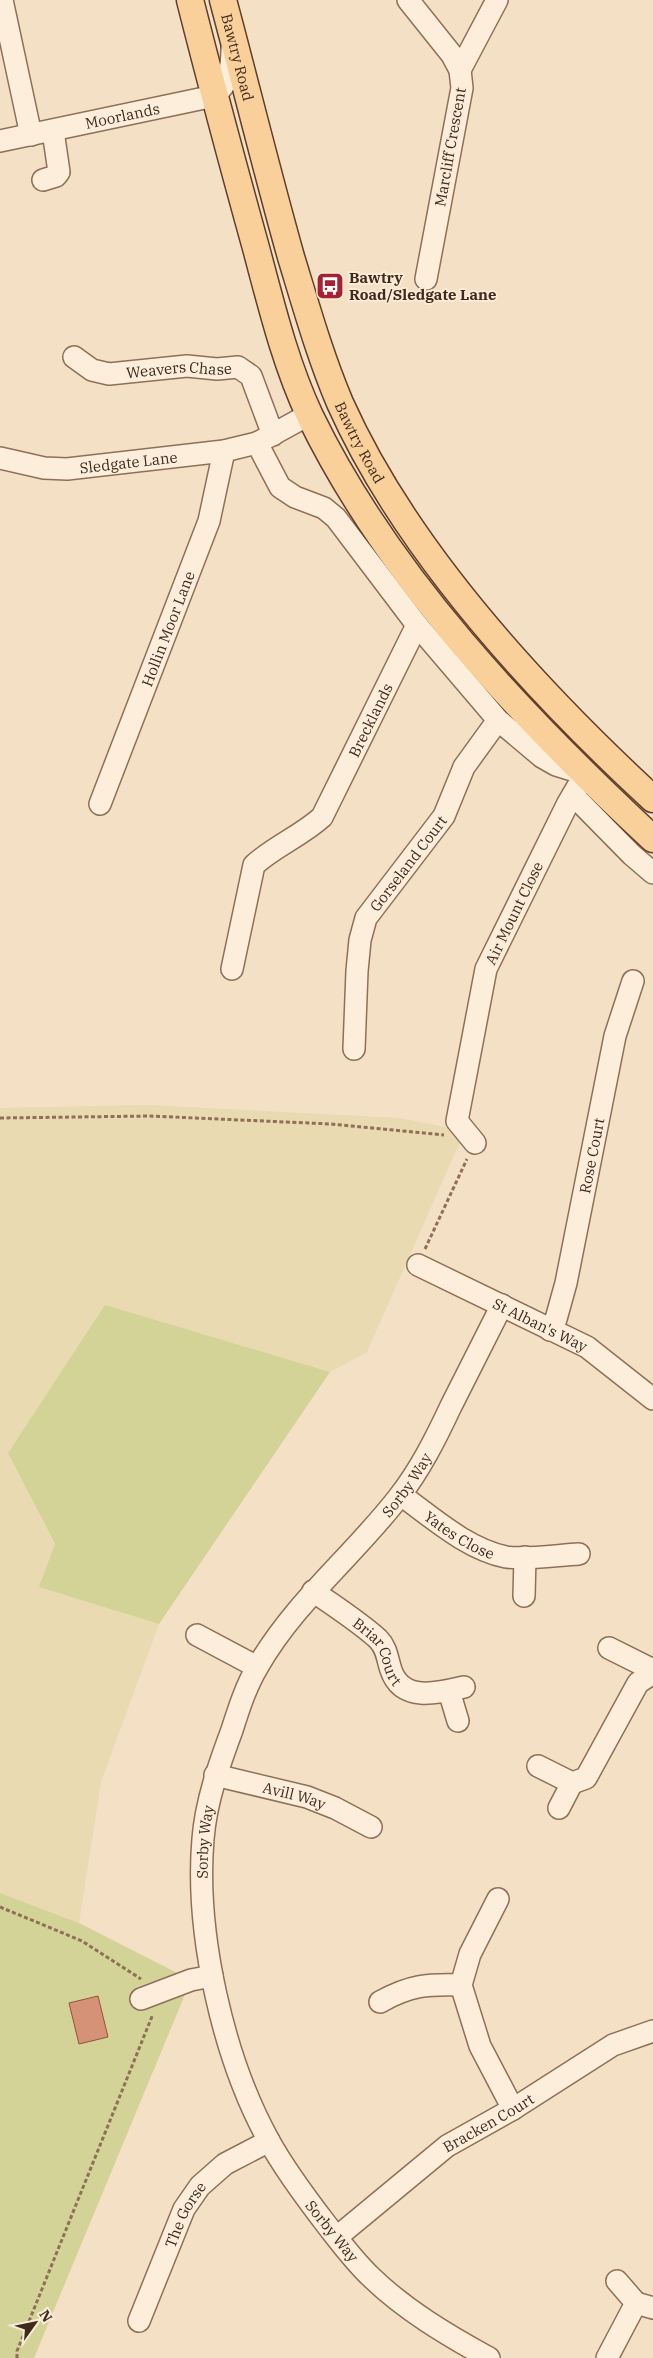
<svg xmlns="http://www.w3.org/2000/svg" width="653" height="2358" font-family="'IBM Plex Serif',serif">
<rect width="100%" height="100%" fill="#f3e0c5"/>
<path fill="#eadab1" d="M147,1105L400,1118L450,1128L463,1135L367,1352L330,1372L105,1306L8,1453L55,1545L40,1587L159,1624L101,1782L79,1923L0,1893V1108Z"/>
<path fill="#d3d297" d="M105,1305L330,1372L159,1624L39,1587L55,1544L8,1453Z
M0,1893L79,1923L191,1980L34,2358H0Z"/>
<path fill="#d59277" stroke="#92533b" d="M98,1996L108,2037L79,2044L69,2003Z"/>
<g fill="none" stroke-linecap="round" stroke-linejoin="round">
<defs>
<g id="minor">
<path d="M2,0L31,135"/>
<path d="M408,0L452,55L460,70L462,88L426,279"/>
<path d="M460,70L497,0"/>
<path id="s1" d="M0,141L214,96C229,83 232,68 232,48"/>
<path d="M43,180L56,176L59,172L53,131"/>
<path id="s2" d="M74,357L92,370L109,374L187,366L217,369L238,367L251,376L273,435"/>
<path d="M310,414L257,443L280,487L295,497L324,508L336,518L417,625L498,720L542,757L556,765L585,774L568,803L486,969L457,1121L475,1143"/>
<path id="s3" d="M0,458L44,468L67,469L224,451L257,443"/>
<path d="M573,795L632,855L653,873"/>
<path id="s4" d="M100,804L209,521L224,451"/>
<path id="s5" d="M232,969L254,865C275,846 301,836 322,817L417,625"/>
<path id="s6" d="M354,1049L357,971L360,940L366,918L444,816L464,767L498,720"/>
<path id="s7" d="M418,1265L587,1347L653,1399"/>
<path id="s8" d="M550,1330L556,1319L566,1283L615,1036L633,981"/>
<path id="s9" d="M401,1495C433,1518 467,1549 506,1557C524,1560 559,1555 579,1554"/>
<path id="s10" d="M313,1591C334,1606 358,1621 378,1639C387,1648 387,1658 391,1670C402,1703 439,1693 464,1687"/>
<path d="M524,1596L525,1557"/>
<path d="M197,1635L257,1667"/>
<path d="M609,1648L653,1670"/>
<path d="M449,1691L458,1721"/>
<path d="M538,1766L572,1783L586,1778L638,1683L653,1673"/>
<path id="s11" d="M215,1775L307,1797L335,1808L371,1827"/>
<path d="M559,1808L572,1783"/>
<path d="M498,1899L470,1954L461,1985L480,2046L513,2109"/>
<path d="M141,1999L191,1980L212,1976"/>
<path d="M380,2002C410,1985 427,1984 461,1985"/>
<path id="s12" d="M337,2237L447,2146L513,2109L613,2045L653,2031"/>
<path d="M636,2303L653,2308"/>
<path id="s13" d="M139,2321L184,2209L200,2186L225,2164L269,2141"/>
<path id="s14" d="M489,2358C447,2335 405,2310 371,2277C354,2261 340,2242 326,2224C306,2198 285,2170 269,2141C223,2058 195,1933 203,1839C206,1801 219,1765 232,1730C239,1708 246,1686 258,1666C295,1602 353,1556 398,1498C420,1470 436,1438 451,1406C468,1372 485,1339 502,1305"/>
<path d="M607,2358L636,2303L617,2281"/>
</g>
<g id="major">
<path d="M190,0C211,83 233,165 256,248C271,304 285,363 310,416C388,577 523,718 653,839"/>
<path id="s15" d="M223,0C246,86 267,172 291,257C306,306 320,356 340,403C406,551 535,690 653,799"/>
</g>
</defs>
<use href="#minor" stroke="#906f58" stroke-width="24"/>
<use href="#major" stroke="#5e3e2d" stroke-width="29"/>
<path stroke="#906f58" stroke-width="3" stroke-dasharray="4 2.5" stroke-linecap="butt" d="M0,1118L150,1116L331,1124L444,1135
M425,1249L467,1159
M0,1907L82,1941L141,1979
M17,2358V2351L153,2014"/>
<use href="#minor" stroke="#fceeda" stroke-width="21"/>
<use href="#major" stroke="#f9d09a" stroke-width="26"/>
</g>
<defs>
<symbol id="bus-square" viewBox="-11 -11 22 22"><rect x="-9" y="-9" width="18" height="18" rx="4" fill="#a62133" stroke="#f9ebd6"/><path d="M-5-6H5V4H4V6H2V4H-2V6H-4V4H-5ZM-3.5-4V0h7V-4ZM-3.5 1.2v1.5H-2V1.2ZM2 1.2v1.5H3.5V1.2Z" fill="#fff"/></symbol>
</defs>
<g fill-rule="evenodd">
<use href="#bus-square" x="314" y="270" width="32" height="32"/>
</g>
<g text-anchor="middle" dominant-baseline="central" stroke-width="4" stroke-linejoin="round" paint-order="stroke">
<g font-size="15" fill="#3f2a1e" stroke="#f9ebd6">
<text stroke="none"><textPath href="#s15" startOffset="59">Bawtry Road</textPath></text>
<text stroke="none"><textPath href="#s1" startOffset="125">Moorlands</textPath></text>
<text transform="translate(450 147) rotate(-80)">Marcliff Crescent</text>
<text stroke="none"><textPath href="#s2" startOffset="110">Weavers Chase</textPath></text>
<text stroke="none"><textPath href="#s15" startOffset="464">Bawtry Road</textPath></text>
<text stroke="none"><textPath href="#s3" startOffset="130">Sledgate Lane</textPath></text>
<text stroke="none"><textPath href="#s4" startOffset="188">Hollin Moor Lane</textPath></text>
<text stroke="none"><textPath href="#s5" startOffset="298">Brecklands</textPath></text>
<text stroke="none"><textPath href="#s6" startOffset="201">Gorseland Court</textPath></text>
<text transform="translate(514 913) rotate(-64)">Air Mount Close</text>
<text stroke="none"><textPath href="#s8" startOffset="180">Rose Court</textPath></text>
<text stroke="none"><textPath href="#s7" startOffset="136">St Alban's Way</textPath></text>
<text stroke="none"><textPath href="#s14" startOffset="1044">Sorby Way</textPath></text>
<text stroke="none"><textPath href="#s9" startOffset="71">Yates Close</textPath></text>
<text stroke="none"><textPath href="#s10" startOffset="91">Briar Court</textPath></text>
<text stroke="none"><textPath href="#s11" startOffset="82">Avill Way</textPath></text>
<text stroke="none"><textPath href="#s14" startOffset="624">Sorby Way</textPath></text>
<text stroke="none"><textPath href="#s12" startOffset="190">Bracken Court</textPath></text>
<text stroke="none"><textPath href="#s13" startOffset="116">The Gorse</textPath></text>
<text transform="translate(332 2231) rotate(51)">Sorby Way</text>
</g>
<g font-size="15" font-weight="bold" fill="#3f2a1e" stroke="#f9ebd6" text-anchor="start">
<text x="349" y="277">Bawtry<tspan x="349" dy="17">Road/Sledgate Lane</tspan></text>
</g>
</g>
<g transform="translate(35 2323) rotate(57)" stroke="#f9ebd6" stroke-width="4" paint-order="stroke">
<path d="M0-4L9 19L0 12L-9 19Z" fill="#3f2a1e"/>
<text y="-8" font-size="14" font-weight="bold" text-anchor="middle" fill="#3f2a1e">N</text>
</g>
</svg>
